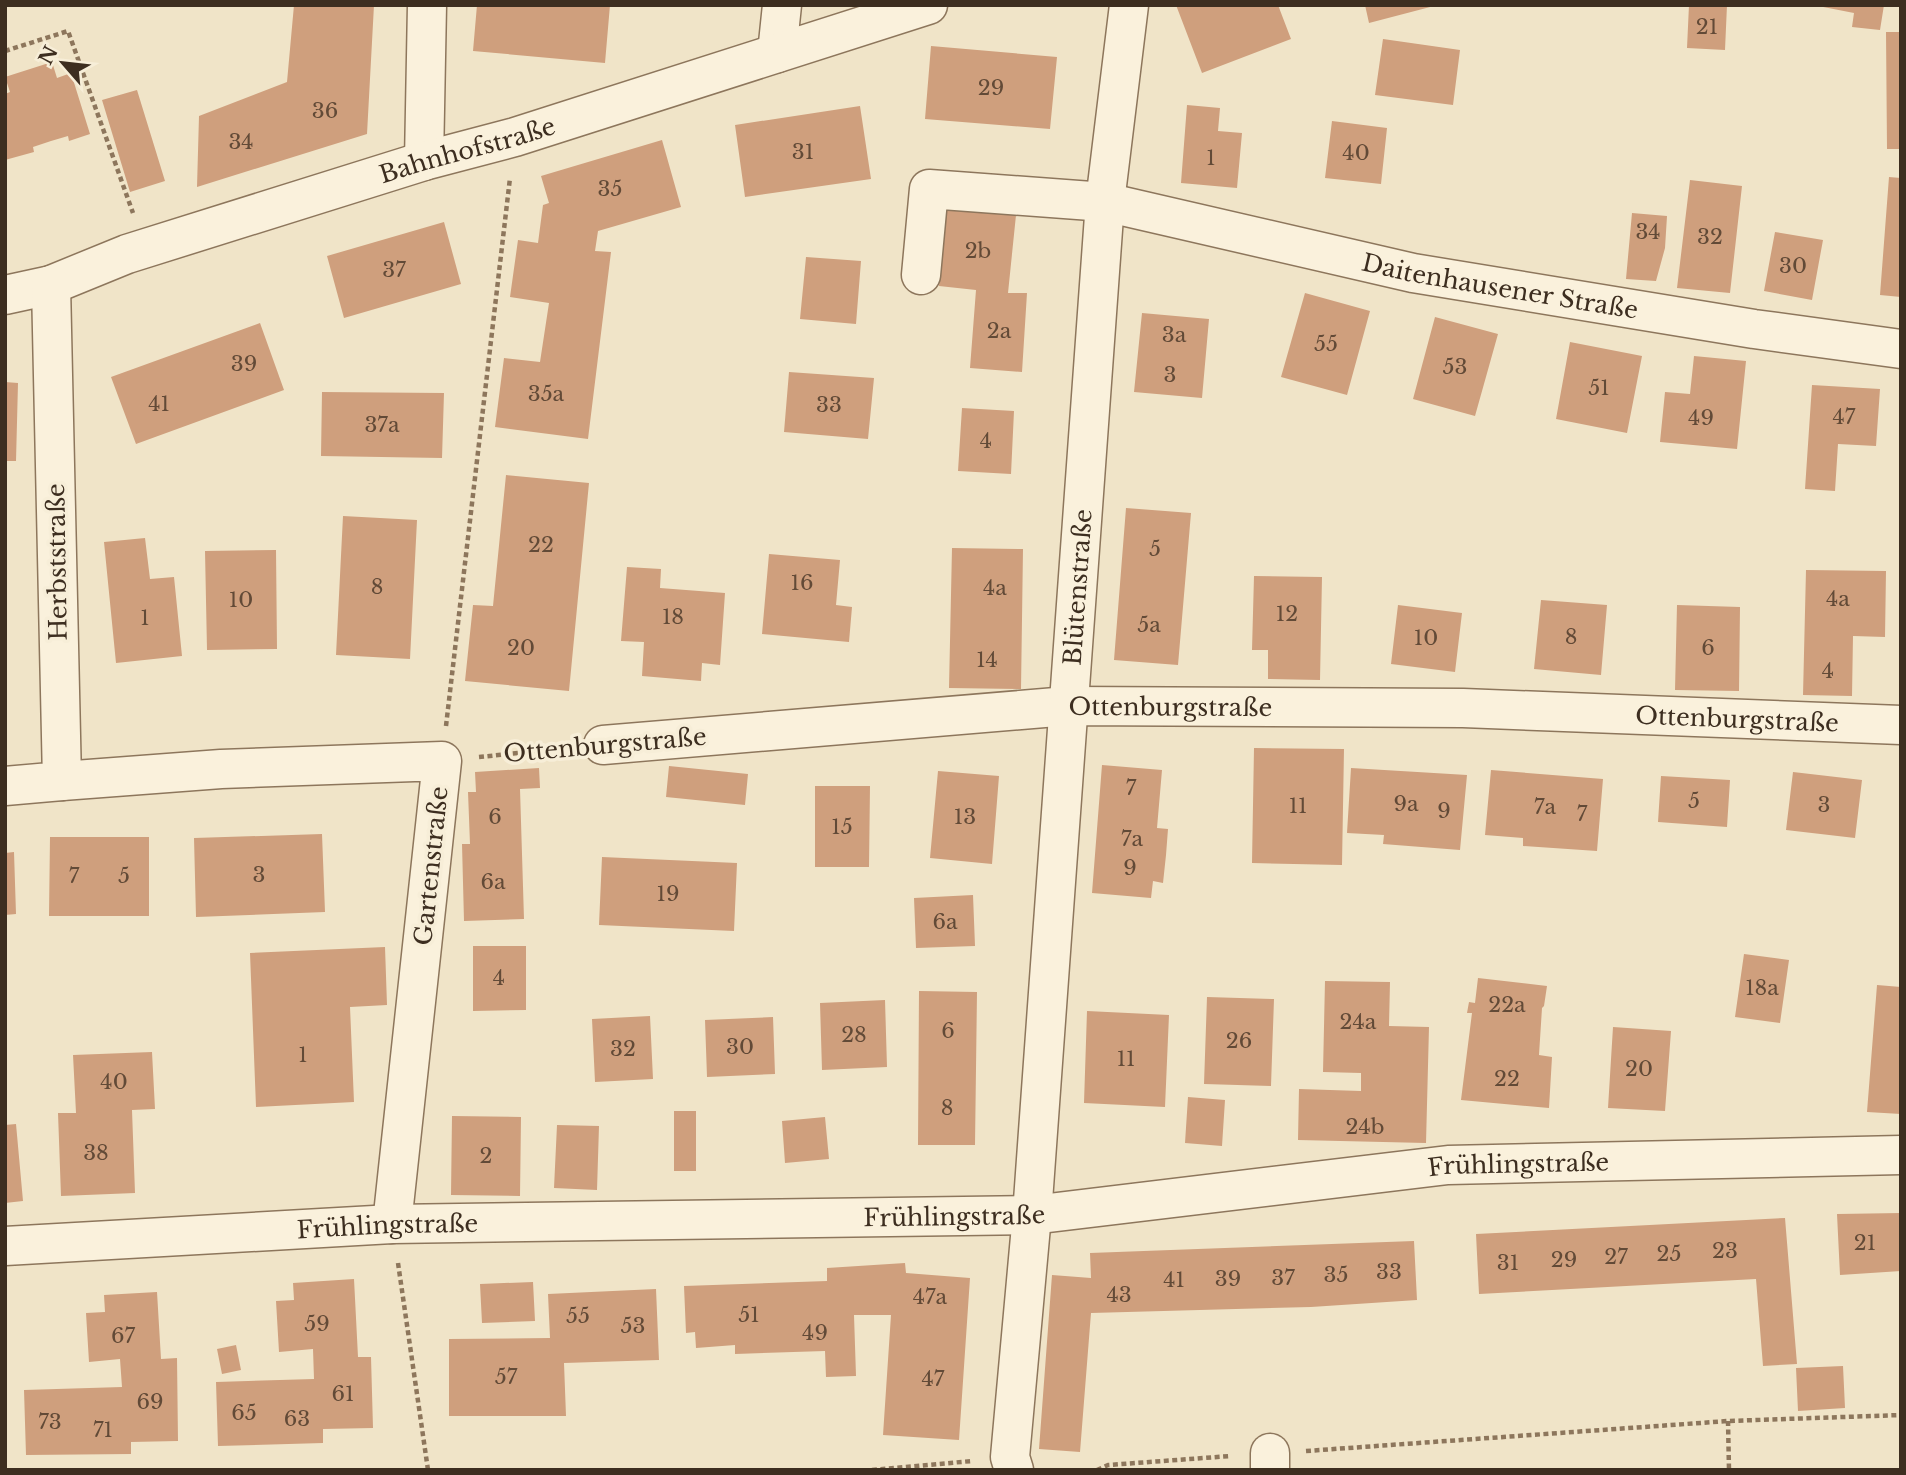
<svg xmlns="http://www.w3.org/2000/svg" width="1906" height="1475" font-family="'Libre Baskerville',serif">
<rect width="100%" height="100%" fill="#f0e4c8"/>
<path fill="#cf9f7d" d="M294,5H374L367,134L197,187L199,116L287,82Z
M477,5H610L605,63L473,51Z
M1176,5H1278L1291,39L1202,73Z
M1365,5H1433L1434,6L1369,23Z
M1689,5H1727L1725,50L1687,48Z
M1813,5H1884L1880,30L1852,27L1854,13Z
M1886,32H1901V149H1887Z
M1383,39L1460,50L1453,105L1375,95Z
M931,46L1057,57L1050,129L925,119Z
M52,62L57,78L71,73L90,134L69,141L68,136L51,141L33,147L34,152L5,160V94L10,92L5,77Z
M137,90L165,181L130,192L102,100Z
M1187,105L1220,108L1218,131L1242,133L1237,188L1181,183Z
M860,106L871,179L745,197L735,125Z
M1332,121L1387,128L1381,184L1325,178Z
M662,140L681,207L598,231L595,251L611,252L588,439L495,427L504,358L540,362L549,303L510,297L518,240L538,243L543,205L549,203L541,176Z
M1889,177L1901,178V297L1880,295Z
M1690,180L1742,186L1730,293L1677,288Z
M947,208L1016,215L1008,293H1027L1022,372L970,368L976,290L939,286Z
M1632,213L1667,216L1665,248L1656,281L1626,279Z
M444,222L461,284L344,318L327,256Z
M1775,232L1823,240L1812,300L1764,291Z
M806,257L861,261L856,324L800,319Z
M1305,293L1370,311L1347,395L1281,377Z
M1142,313L1209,319L1202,398L1134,392Z
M1435,317L1498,334L1475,416L1413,399Z
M260,323L284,390L136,444L111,377Z
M1570,342L1642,356L1627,433L1556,419Z
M1694,356L1746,361L1737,449L1660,442L1665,392L1690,394Z
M789,372L874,378L868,439L784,432Z
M5,382L18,383L16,461H5Z
M1812,385L1880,389L1876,446L1838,444L1835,491L1805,489Z
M322,392L444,393L442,458L321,456Z
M962,408L1014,411L1011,474L958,471Z
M506,475L589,483L569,691L465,681L473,605L493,606Z
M1126,508L1191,513L1178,665L1114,660Z
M343,516L417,520L410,659L336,655Z
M145,538L150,579L174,577L182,656L116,663L104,542Z
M952,548L1023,549L1021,689L949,688Z
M276,550L277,649L207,650L205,551Z
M769,554L840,560L836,605L852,607L849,642L762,634Z
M627,567L661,569L660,588L725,593L720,665L702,663L701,681L642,676L644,642L621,641Z
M1806,570L1886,571L1885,637L1853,636L1852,696L1803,695Z
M1254,576L1322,577L1320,680L1268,679V650H1252Z
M1541,600L1607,605L1601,675L1534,669Z
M1398,605L1462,613L1455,672L1391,664Z
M1677,605L1740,607L1739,691L1675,690Z
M1254,748L1344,749L1342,865L1252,863Z
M1102,765L1162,770L1157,828L1168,829L1166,855L1163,883L1153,881L1151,898L1092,893Z
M669,766L748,774L745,805L666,797Z
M539,768L540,788L520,789L524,919L464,921L462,844H470L468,792H476L475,772Z
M1351,768L1467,775L1460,850L1383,844L1384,835L1347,833Z
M1491,770L1603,779L1597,851L1523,846V838L1485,835Z
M938,771L999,776L992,864L930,858Z
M1793,772L1862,780L1855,838L1786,830Z
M1661,776L1730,780L1727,827L1658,822Z
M815,786H870L869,867H815Z
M322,834L325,912L196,917L194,838Z
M50,837H149V916H49Z
M14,852L16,914L5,915V853Z
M602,857L737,863L734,931L599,925Z
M973,895L975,946L916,948L914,898Z
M473,946H526V1010L473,1011Z
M385,947L387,1005L350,1007L354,1102L256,1107L250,953Z
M1744,954L1789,960L1780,1023L1735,1017Z
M1478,978L1547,986L1544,1006L1542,1008L1539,1055L1552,1057L1549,1108L1461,1100L1472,1013H1467L1469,1002L1475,1003Z
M1325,981L1390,982L1389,1026L1429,1027L1426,1143L1298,1140L1299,1089L1361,1091V1073L1323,1072Z
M1877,985L1901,987V1114L1867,1112Z
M919,991L977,992L975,1145H918Z
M1207,997L1274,999L1271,1086L1204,1084Z
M885,1000L887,1067L822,1070L820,1003Z
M1087,1011L1169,1015L1165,1107L1084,1103Z
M650,1016L653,1079L595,1082L592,1019Z
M773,1017L775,1074L707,1077L705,1020Z
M1613,1027L1671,1031L1665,1111L1608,1108Z
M152,1052L155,1109L132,1110L135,1193L61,1196L58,1113H76L73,1055Z
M1188,1097L1225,1100L1222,1146L1185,1143Z
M674,1111H696V1171H674Z
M452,1116L521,1117L520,1196L451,1195Z
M825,1117L829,1159L785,1163L782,1121Z
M16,1124L23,1201L5,1203V1125Z
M557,1125L599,1126L597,1190L554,1188Z
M1901,1213V1271L1840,1275L1837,1214Z
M1785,1218L1797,1364L1763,1366L1756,1279L1479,1294L1476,1234Z
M1414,1241L1417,1300L1311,1307L1091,1313L1080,1452L1039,1449L1052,1275L1091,1278L1090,1253Z
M905,1263L906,1273L970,1278L959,1440L883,1435L891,1315H854L856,1376L826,1377L825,1351L735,1354V1345L696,1348L695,1332L686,1333L684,1286L827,1281V1268Z
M354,1279L358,1357H371L373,1428L323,1429V1443L218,1446L216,1382L314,1379L313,1349L279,1352L276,1301L294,1300L293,1283Z
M533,1282L535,1321L482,1323L480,1284Z
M656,1289L659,1360L564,1363L566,1416H449V1339L550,1338L548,1294Z
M157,1292L161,1359L177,1358L178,1441L131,1442V1454L26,1455L24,1390L122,1387L120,1359L89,1362L86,1313L105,1312L104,1295Z
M236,1345L241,1370L222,1374L217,1349Z
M1843,1366L1845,1408L1798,1411L1796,1368Z"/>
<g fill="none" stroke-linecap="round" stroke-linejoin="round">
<defs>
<g id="minor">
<path d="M777,53L782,5"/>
<path d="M424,161L427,5"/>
<path id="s1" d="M921,275L929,189L1105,202L1413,273L1754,329L1901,349"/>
<path id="s2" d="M5,295L51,285L127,254L424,161L515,137L928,5"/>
<path id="s3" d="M603,745L1068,706L1463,708L1901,725"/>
<path d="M62,781L221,769L442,761L392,1224"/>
<path d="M5,786L62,781L51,285"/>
<path id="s4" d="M5,1246L392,1224L1032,1215L1448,1165L1901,1155"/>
<path d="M1270,1453V1470"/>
<path id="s5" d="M1014,1470L1010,1457L1032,1215L1105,202L1129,5"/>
</g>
</defs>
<use href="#minor" stroke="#8d765c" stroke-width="41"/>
<path stroke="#8d765c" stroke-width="4.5" stroke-dasharray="5 3.5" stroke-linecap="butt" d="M5,51L68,31L133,213
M446,726L510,178
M479,757L568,748
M398,1263L428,1470
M1728,1421L1729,1470
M1306,1451L1728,1421L1901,1415
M872,1470L972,1461
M1097,1470L1108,1465L1231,1456"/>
<use href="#minor" stroke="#faf1dc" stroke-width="38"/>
</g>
<g text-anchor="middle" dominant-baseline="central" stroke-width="7" stroke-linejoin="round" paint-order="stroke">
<g font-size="21" fill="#624a37">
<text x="1707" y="27">21</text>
<text x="991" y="88">29</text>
<text x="325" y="111">36</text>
<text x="241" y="142">34</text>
<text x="803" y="152">31</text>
<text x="1356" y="153">40</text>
<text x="1211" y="158">1</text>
<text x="610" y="189">35</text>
<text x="1648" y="232">34</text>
<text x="1710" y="237">32</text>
<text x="978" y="251">2b</text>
<text x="1793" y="266">30</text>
<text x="394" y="270">37</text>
<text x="999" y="331">2a</text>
<text x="1174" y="335">3a</text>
<text x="1326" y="344">55</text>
<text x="244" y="364">39</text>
<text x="1455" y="367">53</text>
<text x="1170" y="375">3</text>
<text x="1599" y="388">51</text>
<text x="546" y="394">35a</text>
<text x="159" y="404">41</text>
<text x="829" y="405">33</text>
<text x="1844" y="417">47</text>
<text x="1701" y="418">49</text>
<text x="382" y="425">37a</text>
<text x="986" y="441">4</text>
<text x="541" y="545">22</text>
<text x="1155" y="549">5</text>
<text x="802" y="583">16</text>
<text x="377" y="587">8</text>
<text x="995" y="588">4a</text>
<text x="1838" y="599">4a</text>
<text x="241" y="600">10</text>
<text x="1287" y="614">12</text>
<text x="673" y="617">18</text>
<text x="145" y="618">1</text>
<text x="1149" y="625">5a</text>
<text x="1571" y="637">8</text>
<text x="1426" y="638">10</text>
<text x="521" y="648">20</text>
<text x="1708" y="648">6</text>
<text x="987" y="660">14</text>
<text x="1828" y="671">4</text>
<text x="1131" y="788">7</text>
<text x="1694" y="801">5</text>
<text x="1406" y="804">9a</text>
<text x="1824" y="805">3</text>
<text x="1298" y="806">11</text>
<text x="1545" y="807">7a</text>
<text x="1444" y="811">9</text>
<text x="1582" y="814">7</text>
<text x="495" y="817">6</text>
<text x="965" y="817">13</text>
<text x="842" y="827">15</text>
<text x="1132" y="839">7a</text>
<text x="1130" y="868">9</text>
<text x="259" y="875">3</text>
<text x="74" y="876">7</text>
<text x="124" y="876">5</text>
<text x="493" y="882">6a</text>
<text x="668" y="894">19</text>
<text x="945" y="922">6a</text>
<text x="499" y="978">4</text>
<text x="1762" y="988">18a</text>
<text x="1507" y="1005">22a</text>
<text x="1358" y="1022">24a</text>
<text x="948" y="1031">6</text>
<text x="854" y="1035">28</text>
<text x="1239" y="1041">26</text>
<text x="740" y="1047">30</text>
<text x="623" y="1049">32</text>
<text x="303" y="1055">1</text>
<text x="1126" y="1059">11</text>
<text x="1639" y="1069">20</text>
<text x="1507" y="1079">22</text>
<text x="114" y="1082">40</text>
<text x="947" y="1108">8</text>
<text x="1365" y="1127">24b</text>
<text x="96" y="1153">38</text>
<text x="486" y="1156">2</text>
<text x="1865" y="1243">21</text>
<text x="1725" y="1251">23</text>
<text x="1669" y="1254">25</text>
<text x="1616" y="1257">27</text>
<text x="1564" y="1260">29</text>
<text x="1508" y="1263">31</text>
<text x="1389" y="1272">33</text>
<text x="1336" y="1275">35</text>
<text x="1283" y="1278">37</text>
<text x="1228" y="1279">39</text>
<text x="1174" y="1280">41</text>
<text x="1119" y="1295">43</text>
<text x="930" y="1297">47a</text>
<text x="749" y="1315">51</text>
<text x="578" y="1316">55</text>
<text x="317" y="1324">59</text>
<text x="633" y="1326">53</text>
<text x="815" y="1333">49</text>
<text x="123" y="1336">67</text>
<text x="506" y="1377">57</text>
<text x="933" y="1379">47</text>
<text x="343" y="1394">61</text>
<text x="150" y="1402">69</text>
<text x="244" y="1413">65</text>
<text x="297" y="1419">63</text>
<text x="50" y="1422">73</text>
<text x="103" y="1430">71</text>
</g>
<g font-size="24" fill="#3d2e20" stroke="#f7eed8">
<text stroke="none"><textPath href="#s2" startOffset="485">Bahnhofstraße</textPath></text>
<text stroke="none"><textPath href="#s1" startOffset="667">Daitenhausener Straße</textPath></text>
<text transform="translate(57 562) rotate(-91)">Herbststraße</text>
<text stroke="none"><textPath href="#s5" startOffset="886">Blütenstraße</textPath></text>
<text stroke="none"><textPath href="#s3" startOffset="569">Ottenburgstraße</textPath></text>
<text stroke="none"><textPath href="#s3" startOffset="1136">Ottenburgstraße</textPath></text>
<text transform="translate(605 745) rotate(-5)">Ottenburgstraße</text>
<text transform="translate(431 866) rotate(-84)">Gartenstraße</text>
<text stroke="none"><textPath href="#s4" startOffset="1517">Frühlingstraße</textPath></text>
<text stroke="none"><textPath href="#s4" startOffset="950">Frühlingstraße</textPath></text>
<text stroke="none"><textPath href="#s4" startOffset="383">Frühlingstraße</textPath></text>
</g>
</g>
<rect width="1906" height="1475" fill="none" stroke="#3d2e20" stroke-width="14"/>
<g transform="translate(63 63) rotate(298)" stroke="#f7eed8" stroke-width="5" paint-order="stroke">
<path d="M0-5L12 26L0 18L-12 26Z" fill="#3d2e20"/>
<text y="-10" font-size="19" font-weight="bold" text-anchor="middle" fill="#3d2e20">N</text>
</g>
</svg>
